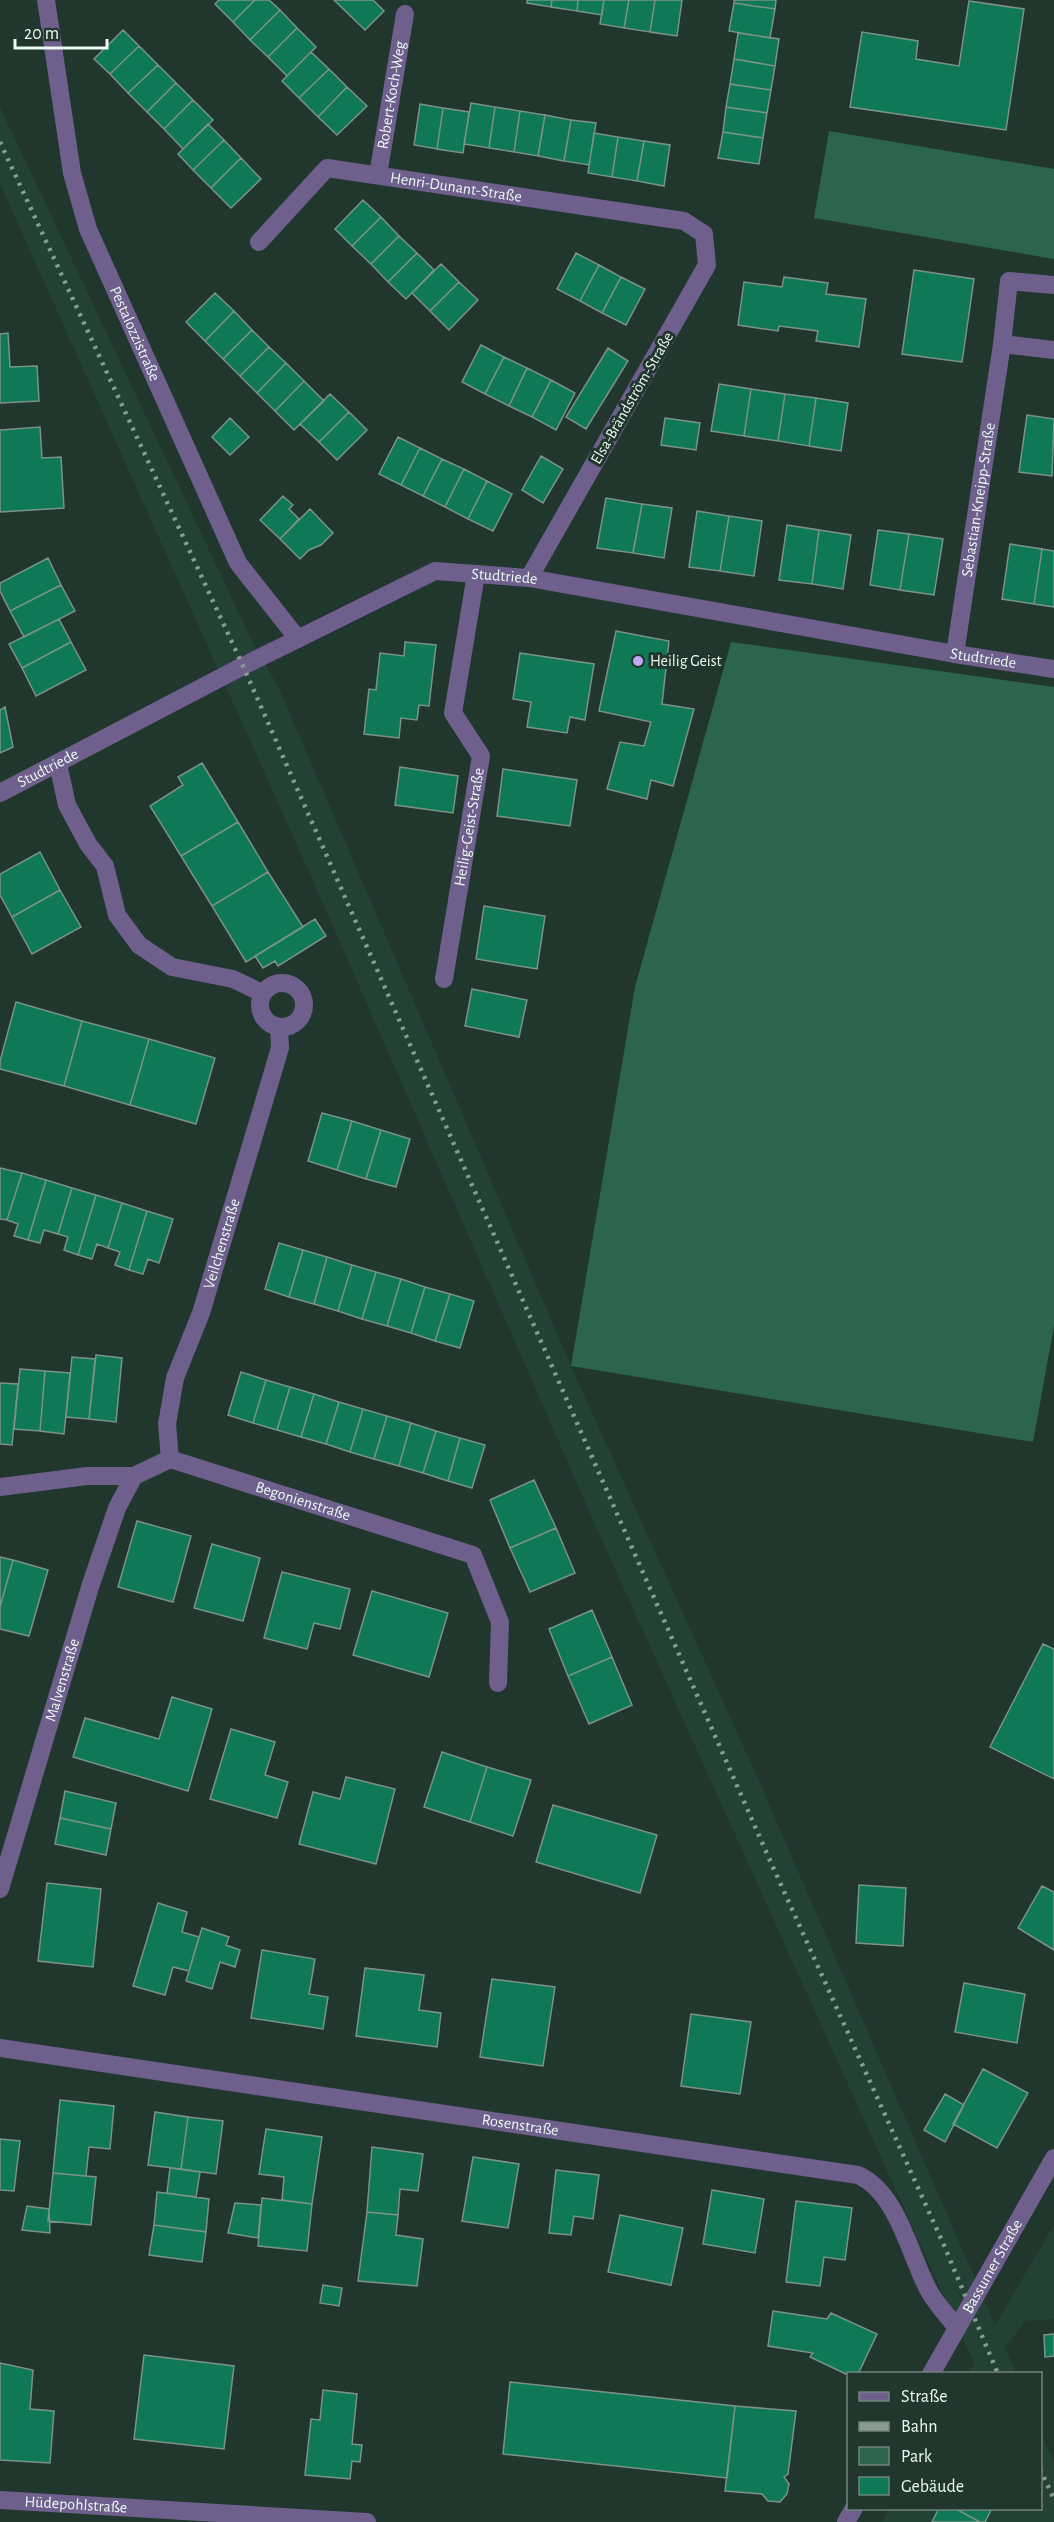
<svg xmlns="http://www.w3.org/2000/svg" width="1054" height="2522" font-family="'Alegreya Sans',sans-serif">
<rect width="100%" height="100%" fill="#21362d"/>
<path fill="#234134" d="M0,107L254,645L278,686L571,1366L755,1772L995,2325L1054,2225V2319L1025,2321L1005,2348L1016,2373H968L974,2363L596,1527L314,883L0,184Z
M1041,2432L1054,2463V2522H882L890,2509L1040,2508Z"/>
<path fill="#2d644d" d="M829,131L1054,169V259L814,218Z
M731,642L1054,687V1326L1033,1442L571,1366L635,987Z"/>
<path fill="#0f7856" stroke="#7b9387" stroke-width="1.5" d="M219,0H255L233,22L215,4Z
M255,0H269L280,10L250,40L233,22Z
M334,0H373L384,11L365,30Z
M527,0H552L551,7L527,3Z
M552,0H578L577,11L551,7Z
M578,0H604L602,15L577,11Z
M604,0H629L624,28L600,24Z
M629,0H655L650,32L624,28Z
M655,0H682L677,36L650,32Z
M734,0H776L775,9L734,3Z
M969,1L1024,9L1006,130L850,107L862,32L918,41L916,59L959,66Z
M734,3L775,9L770,38L729,31Z
M280,10L297,28L268,57L250,40Z
M297,28L316,47L287,76L268,57Z
M123,30L139,46L110,74L94,59Z
M738,33L779,39L775,66L734,59Z
M139,46L158,65L128,93L110,74Z
M311,52L329,69L299,98L282,81Z
M734,59L775,66L771,90L730,84Z
M158,65L176,83L147,112L128,93Z
M329,69L347,87L318,117L299,98Z
M176,83L193,100L164,129L147,112Z
M730,84L771,90L767,113L726,107Z
M347,87L367,106L337,135L318,117Z
M193,100L213,120L183,149L164,129Z
M471,103L495,107L489,148L464,144Z
M420,104L443,108L437,149L414,145Z
M495,107L520,111L514,152L489,148Z
M726,107L767,113L763,138L723,132Z
M443,108L469,112L463,153L437,149Z
M520,111L545,115L538,156L514,152Z
M545,115L571,120L564,161L538,156Z
M571,120L596,123L589,165L564,161Z
M208,124L224,140L193,170L178,154Z
M723,132L763,138L759,164L718,158Z
M594,133L618,137L612,177L588,173Z
M618,137L644,141L637,181L612,177Z
M224,140L241,158L211,188L193,170Z
M644,141L670,145L664,186L637,181Z
M241,158L261,179L231,208L211,188Z
M363,200L381,217L352,246L335,229Z
M381,217L399,236L371,264L352,246Z
M399,236L417,253L388,282L371,264Z
M417,253L434,270L406,299L388,282Z
M576,253L599,265L580,301L557,289Z
M441,264L459,282L430,311L412,293Z
M599,265L621,277L602,313L580,301Z
M914,270L974,279L962,362L902,354Z
M621,277L645,289L626,325L602,313Z
M784,277L828,283L826,294L866,299L859,347L816,341L818,331L779,326L778,331L738,325L744,282L782,287Z
M459,282L478,300L449,330L430,311Z
M215,293L234,311L205,341L186,322Z
M234,311L252,330L223,359L205,341Z
M252,330L269,347L240,376L223,359Z
M8,333L10,367L37,366L39,401L0,403V334Z
M481,345L504,357L485,394L462,382Z
M269,347L286,363L257,393L240,376Z
M608,348L628,361L586,429L566,417Z
M504,357L527,368L509,406L485,394Z
M286,363L304,381L275,411L257,393Z
M527,368L551,380L532,417L509,406Z
M551,380L575,393L556,430L532,417Z
M304,381L324,401L294,430L275,411Z
M719,384L751,389L744,436L711,431Z
M751,389L785,394L778,441L744,436Z
M330,394L349,412L319,442L300,424Z
M785,394L816,398L809,446L778,441Z
M816,398L848,403L841,451L809,446Z
M349,412L367,430L337,460L319,442Z
M1027,415L1054,419L1052,476L1019,472Z
M230,418L249,437L230,455L212,437Z
M665,418L700,423L696,450L661,445Z
M40,427L42,458L61,457L64,508L0,512V430Z
M398,437L420,448L401,485L379,474Z
M420,448L442,459L423,496L401,485Z
M541,456L563,469L543,503L522,490Z
M442,459L464,469L445,507L423,496Z
M464,469L487,481L468,519L445,507Z
M487,481L512,494L493,531L468,519Z
M283,496L293,505L289,509L299,519L280,539L260,520Z
M606,498L642,504L633,553L597,548Z
M642,504L672,508L664,558L633,553Z
M310,509L333,533L321,545L309,550L300,559L280,539Z
M697,511L729,516L720,571L689,567Z
M729,516L762,521L754,576L720,571Z
M787,525L819,530L812,584L779,580Z
M819,530L851,535L843,589L812,584Z
M878,530L909,534L900,590L870,585Z
M909,534L943,539L934,595L900,590Z
M1010,544L1042,549L1034,604L1002,599Z
M1042,549L1054,551V607L1034,604Z
M48,558L61,585L10,611L0,591V583Z
M61,585L75,611L24,637L10,611Z
M59,619L71,642L22,668L9,644Z
M616,631L669,641L662,704L694,709L673,786L651,780L647,799L607,789L620,742L644,746L651,722L599,711Z
M71,642L86,670L36,696L22,668Z
M405,642L436,645L429,706L419,705L417,720L401,718L399,738L364,734L369,689L376,690L380,653L404,656Z
M520,653L594,664L585,720L570,717L567,733L527,727L531,702L513,699Z
M5,707L13,747L0,753V710Z
M202,763L238,822L181,856L150,806L183,785L178,777Z
M400,767L458,776L453,813L395,805Z
M503,769L577,780L570,826L497,816Z
M238,822L268,872L212,906L181,856Z
M40,852L60,890L12,917L0,895V874Z
M268,872L303,927L246,962L212,906Z
M60,890L81,927L32,954L12,917Z
M484,906L545,916L537,969L476,959Z
M315,919L326,936L278,966L275,961L263,968L255,956Z
M472,989L527,1000L519,1037L465,1026Z
M16,1002L82,1021L64,1086L0,1069V1061Z
M82,1021L149,1039L130,1105L64,1086Z
M149,1039L215,1058L196,1124L130,1105Z
M322,1113L352,1121L337,1170L308,1161Z
M352,1121L381,1130L366,1179L337,1170Z
M381,1130L410,1139L396,1187L366,1179Z
M0,1168L22,1173L7,1220L0,1219Z
M22,1173L46,1180L28,1240L14,1236L18,1224L7,1220Z
M46,1180L72,1188L58,1234L44,1230L40,1243L28,1240Z
M72,1188L96,1195L78,1255L64,1250L68,1237L58,1234Z
M96,1195L122,1203L108,1248L97,1244L92,1259L78,1255Z
M122,1203L147,1211L129,1270L115,1265L120,1252L108,1248Z
M147,1211L173,1219L159,1263L148,1259L143,1274L129,1270Z
M279,1243L303,1250L289,1297L265,1289Z
M303,1250L327,1257L314,1304L289,1297Z
M327,1257L352,1265L338,1311L314,1304Z
M352,1265L376,1272L362,1319L338,1311Z
M376,1272L401,1279L387,1326L362,1319Z
M401,1279L425,1287L411,1333L387,1326Z
M425,1287L450,1294L435,1341L411,1333Z
M450,1294L474,1301L460,1348L435,1341Z
M96,1355L122,1358L116,1422L89,1419Z
M72,1357L95,1359L89,1419L66,1417Z
M20,1369L45,1371L40,1431L14,1429Z
M45,1371L70,1373L64,1434L40,1431Z
M241,1372L266,1380L253,1423L228,1415Z
M266,1380L290,1387L277,1430L253,1423Z
M0,1383L18,1384L12,1445L0,1444Z
M290,1387L314,1394L301,1437L277,1430Z
M314,1394L339,1402L326,1444L301,1437Z
M339,1402L363,1409L350,1452L326,1444Z
M363,1409L387,1416L374,1459L350,1452Z
M387,1416L411,1423L399,1466L374,1459Z
M411,1423L436,1431L423,1473L399,1466Z
M436,1431L460,1438L448,1481L423,1473Z
M460,1438L485,1445L472,1488L448,1481Z
M534,1480L556,1528L510,1548L490,1500Z
M137,1521L191,1536L173,1602L118,1587Z
M556,1528L575,1573L530,1592L510,1548Z
M212,1544L260,1558L243,1621L194,1608Z
M0,1557L13,1560L0,1607Z
M13,1560L48,1570L29,1636L0,1629V1607Z
M282,1572L350,1589L340,1629L314,1623L307,1649L264,1638Z
M372,1591L448,1613L429,1677L353,1655Z
M592,1610L612,1657L568,1676L549,1629Z
M1043,1644L1054,1649V1779L990,1747Z
M612,1657L632,1705L589,1724L568,1676Z
M172,1697L212,1709L188,1791L73,1757L85,1718L159,1739Z
M231,1729L275,1742L265,1775L288,1782L277,1818L210,1799Z
M442,1752L487,1767L470,1822L424,1807Z
M487,1767L531,1780L513,1836L470,1822Z
M346,1777L395,1789L376,1864L299,1844L313,1792L340,1799Z
M65,1791L116,1803L111,1829L60,1818Z
M553,1805L657,1835L640,1893L536,1862Z
M60,1818L111,1829L106,1855L55,1844Z
M47,1883L101,1889L93,1967L38,1961Z
M859,1885L906,1888L903,1946L856,1943Z
M1042,1886L1054,1892V1950L1018,1928Z
M158,1903L187,1912L182,1932L199,1937L189,1971L173,1967L165,1995L133,1986Z
M202,1928L229,1937L226,1945L240,1950L235,1967L220,1962L212,1989L186,1981Z
M262,1950L315,1959L309,1994L328,1997L323,2029L251,2018Z
M365,1968L424,1975L419,2010L441,2013L437,2047L356,2036Z
M492,1979L555,1987L543,2066L480,2057Z
M964,1983L1025,1994L1017,2043L955,2032Z
M691,2014L751,2022L740,2094L681,2086Z
M983,2069L1028,2093L997,2148L953,2124Z
M945,2094L964,2105L945,2142L924,2130Z
M60,2100L114,2106L110,2149L89,2147L86,2176L53,2173Z
M155,2112L188,2117L181,2169L148,2165Z
M188,2117L223,2121L216,2174L181,2169Z
M266,2129L322,2137L312,2204L282,2200L284,2177L259,2174Z
M0,2139L20,2141L14,2191L0,2190Z
M372,2147L423,2154L418,2191L400,2189L398,2215L367,2212Z
M473,2157L519,2164L508,2228L462,2221Z
M170,2168L200,2172L196,2197L167,2193Z
M556,2170L599,2175L593,2219L574,2216L571,2235L549,2233Z
M53,2173L96,2177L91,2225L48,2221Z
M712,2190L764,2199L755,2253L703,2244Z
M157,2192L209,2199L206,2232L154,2225Z
M262,2198L312,2204L307,2251L258,2246Z
M796,2201L852,2208L845,2260L824,2257L820,2286L786,2282Z
M235,2203L261,2205L258,2238L228,2233Z
M27,2206L49,2209L50,2233L22,2230Z
M367,2212L398,2215L396,2235L423,2239L417,2286L358,2281Z
M620,2215L683,2228L671,2285L608,2272Z
M154,2225L206,2232L202,2262L149,2255Z
M323,2285L342,2288L339,2306L320,2303Z
M773,2311L827,2319L831,2313L877,2334L858,2374H848V2375L810,2357L813,2353L768,2346Z
M1054,2334V2356L1045,2357L1044,2335Z
M144,2355L234,2366L224,2449L134,2439Z
M0,2363L33,2370L30,2409L54,2411L50,2463L0,2460Z
M510,2382L735,2406L727,2478L503,2454Z
M323,2390L357,2394L352,2444L362,2445L360,2462L352,2461L350,2479L305,2475L311,2419L320,2420Z
M735,2406L796,2411L788,2474L784,2477L789,2484L787,2494L780,2502L768,2501L762,2494L725,2491Z
M939,2508H954L980,2522H932Z
M954,2508H992L985,2522H980Z"/>
<g fill="none" stroke-linecap="round" stroke-linejoin="round">
<g stroke="#6e5f8d" stroke-width="18">
<path id="s1" d="M46,0L72,173L88,229L238,563L298,639"/>
<path id="s2" d="M378,175L405,14"/>
<path id="s3" d="M259,242L327,168L684,221L704,234L707,265L529,578"/>
<path d="M1054,285L1009,281L1002,344L1054,350"/>
<path id="s4" d="M955,654L1002,344"/>
<path d="M58,764L67,805L88,844L105,866L117,915L139,945L172,967L233,979L262,993"/>
<path id="s5" d="M0,793L243,666L435,571L529,578L955,654L1054,669"/>
<path id="s6" d="M444,979L481,756L453,713L476,574"/>
<circle cx="282" cy="1005" r="22"/>
<path id="s7" d="M170,1459L167,1424L175,1378L201,1313L280,1048L279,1028"/>
<path id="s8" d="M0,1487L87,1476H134L170,1459L473,1555L500,1622L498,1683"/>
<path id="s9" d="M0,1889L90,1587L117,1508L134,1476"/>
<path id="s10" d="M0,2048L858,2175C898,2193 909,2254 929,2291C936,2304 948,2316 957,2328"/>
<path id="s11" d="M931,2374L1054,2158"/>
<path id="s12" d="M0,2500L367,2522"/>
<path d="M846,2522L854,2508"/>
</g>
<path stroke="#8a9b93" stroke-width="4.5" stroke-dasharray="3 6" stroke-linecap="butt" d="M0,142L243,666L772,1865L943,2243L998,2374
M1040,2469L1054,2499"/>
</g>
<circle fill="#c0a8f3" stroke="#21362d" stroke-width="2" cx="638" cy="661" r="6"/>
<g text-anchor="middle" dominant-baseline="central" stroke-width="6" stroke-linejoin="round" paint-order="stroke">
<g font-size="16" fill="#ebf9f2" stroke="#21362d">
<text stroke="none"><textPath href="#s2" startOffset="81">Robert-Koch-Weg</textPath></text>
<text stroke="none"><textPath href="#s3" startOffset="231">Henri-Dunant-Straße</textPath></text>
<text stroke="none"><textPath href="#s1" startOffset="348">Pestalozzistraße</textPath></text>
<text transform="translate(632 398) rotate(-60)">Elsa-Brändström-Straße</text>
<text stroke="none"><textPath href="#s4" startOffset="156">Sebastian-Kneipp-Straße</textPath></text>
<text stroke="none"><textPath href="#s5" startOffset="558">Studtriede</textPath></text>
<text stroke="none"><textPath href="#s5" startOffset="1044">Studtriede</textPath></text>
<text stroke="none"><textPath href="#s5" startOffset="54">Studtriede</textPath></text>
<text stroke="none"><textPath href="#s6" startOffset="154">Heilig-Geist-Straße</textPath></text>
<text stroke="none"><textPath href="#s7" startOffset="224">Veilchenstraße</textPath></text>
<text stroke="none"><textPath href="#s8" startOffset="314">Begonienstraße</textPath></text>
<text stroke="none"><textPath href="#s9" startOffset="218">Malvenstraße</textPath></text>
<text stroke="none"><textPath href="#s10" startOffset="526">Rosenstraße</textPath></text>
<text stroke="none"><textPath href="#s11" startOffset="124">Bassumer Straße</textPath></text>
<text stroke="none"><textPath href="#s12" startOffset="76">Hüdepohlstraße</textPath></text>
</g>
<g font-size="16" fill="#ebf9f2" stroke="#21362d" text-anchor="start">
<text x="650" y="661">Heilig Geist</text>
</g>
</g>
<rect x="847" y="2372" width="195" height="138" fill="#21362d" stroke="#72847c" stroke-width="1.5"/>
<rect x="859" y="2392" width="30" height="9" fill="#6e5f8d" stroke="#72847c" stroke-width="1.5"/>
<text x="901" y="2402" font-size="18" fill="#ebf9f2">Straße</text>
<rect x="859" y="2422" width="30" height="9" fill="#8a9b93" stroke="#72847c" stroke-width="1.5"/>
<text x="901" y="2432" font-size="18" fill="#ebf9f2">Bahn</text>
<rect x="859" y="2447" width="30" height="18" fill="#2d644d" stroke="#72847c" stroke-width="1.5"/>
<text x="901" y="2462" font-size="18" fill="#ebf9f2">Park</text>
<rect x="859" y="2477" width="30" height="18" fill="#0f7856" stroke="#72847c" stroke-width="1.5"/>
<text x="901" y="2492" font-size="18" fill="#ebf9f2">Gebäude</text>
<path d="M15 39v9h92v-9" fill="none" stroke="#ebf9f2" stroke-width="3"/>
<text x="24" y="39" font-size="18" fill="#ebf9f2" stroke="#21362d" stroke-width="4.5" paint-order="stroke">20 m</text>
</svg>
